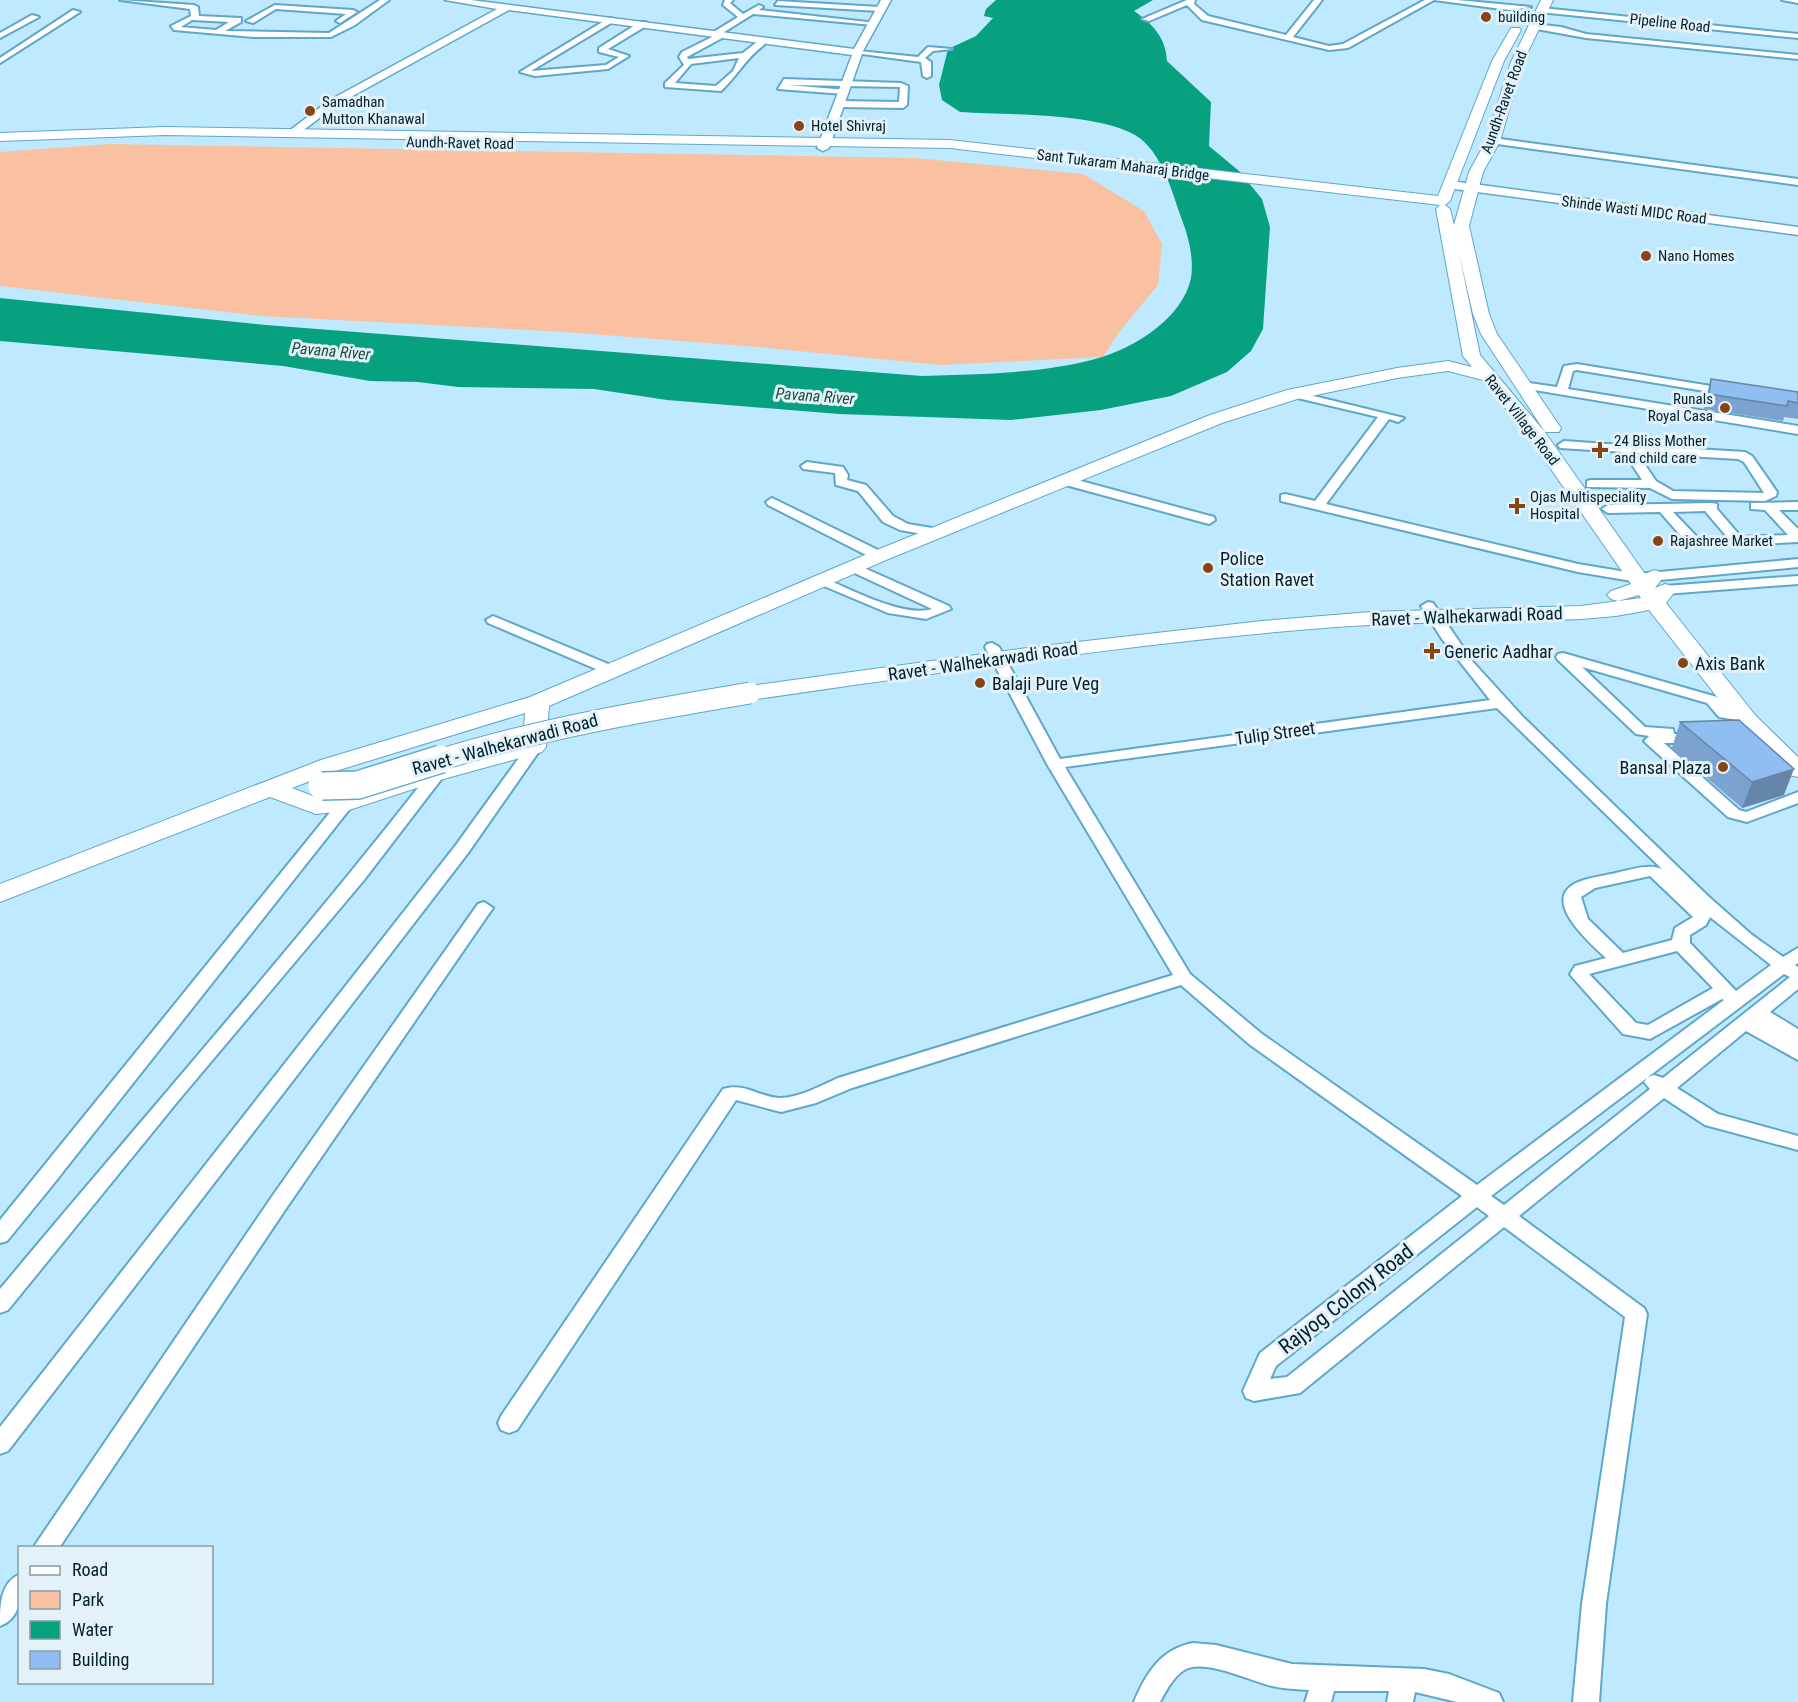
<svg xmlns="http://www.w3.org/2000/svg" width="1798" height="1702" font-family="'Roboto Condensed',sans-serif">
<rect width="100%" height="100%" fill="#bfe9ff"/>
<path fill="#f9c1a1" d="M110,144L915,158L1083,174L1144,211L1162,244L1158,285L1120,331L1103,357L940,365L758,347L565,332L260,316L0,286V152Z"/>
<path fill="#08a180" d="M996,0H1153L1134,11C1153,24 1166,38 1167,61L1211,102L1209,146L1239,171L1262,199L1270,227L1263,329L1251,351L1227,372L1171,396L1101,410L1011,420L839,414L667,400L594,389L458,387L418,382L370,381L283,366L0,341V298L266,325L922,376C981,374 1045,374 1102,357C1137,346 1183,317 1191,278C1194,260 1189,238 1182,220C1172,192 1162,151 1135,135C1095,112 1007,115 960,112L942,100L939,85L948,49L976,36L993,18L984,16L986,9Z"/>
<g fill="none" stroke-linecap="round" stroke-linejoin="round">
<defs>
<path id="minor" d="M120,0L194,5L198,7L199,16L241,18V22L225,31L329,33L380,0H389L355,25L331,37H253L174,30L171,26L191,16L190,9ZM192,20L229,22L216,30L181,27Z
M725,0H733L730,3L743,14L759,5L763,7L759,10L877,23L873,25L753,14L721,34L722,38L687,57L688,59L743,53L758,41H764V45C746,58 737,76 721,91L665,87V83L684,65L679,57L682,52L712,37V33L738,17L723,5ZM739,58L733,71L716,86L675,83L691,64Z
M1187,0H1195L1194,4L1208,16L1286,35L1314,0H1322L1293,37L1329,46L1343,44L1425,0H1457L1531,7L1509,10L1434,0L1348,48L1329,50L1202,20L1187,5L1149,21L1142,19Z
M1782,0H1798V3Z
M778,1L879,7L883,9L879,11L775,5Z
M275,5L353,10L357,12L340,23L336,21L346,14L276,9L253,23L246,21Z
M1542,8L1798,34V38L1539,12Z
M73,10L80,12L0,63V58Z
M32,15L39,17L0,38V33Z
M609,18L616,20L531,71L606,65L619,57L599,52V48L640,22H646V26L608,49L629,56L608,69L535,76L520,72Z
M1534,24L1561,27L1586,34L1798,55V59L1586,38L1531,28Z
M928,47L952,49L933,51L925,58L931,62V76L927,78L923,76L921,62L855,53L859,51L918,57Z
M784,79L901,83L908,86L907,105L903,108L840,107L836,104L840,101L899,102L900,87L788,85L847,90L844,94L778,89Z
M1493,138L1798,179V185L1490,143V139Z
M1577,364L1729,389L1735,392L1729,395L1577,370L1573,371L1568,389L1798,426V434L1522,388L1516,385L1522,382L1557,387L1564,366Z
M1293,391L1404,418L1398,422L1389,419L1326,504L1578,564L1638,574L1798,559V567L1638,582L1578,572L1281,501V495L1285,494L1315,501L1378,417L1289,396V392Z
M1564,441L1621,445L1626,442L1631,445L1745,452L1752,456L1777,492L1776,496L1765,501L1672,499L1650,488L1587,487V481L1591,480H1642L1624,452L1560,448L1558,445ZM1637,453L1738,459L1744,462L1764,493L1673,491L1656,481Z
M807,462L843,467L848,475L847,480L866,485L893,516L908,524L944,530L946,533L939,537L900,530L883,522L858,491L836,485L835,473L803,469L801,466Z
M1066,477L1214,517L1215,520L1209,524L1062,484V478Z
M772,498L884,553L886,556L879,560L874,559L768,505L766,502Z
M1798,502V510H1779L1798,529V542L1699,547L1688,544L1660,512L1608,513L1602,509L1608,505L1712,503L1717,504V509L1741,537L1788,535L1765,510L1751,509V503ZM1705,511L1728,538H1698L1673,512Z
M853,563L949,606L951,609L926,619L888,613L812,581L814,578H824C850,589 904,618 932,609L848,570V564Z
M1798,576V584L1665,594L1658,590L1665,586Z
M1428,602L1433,603L1473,662L1523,717L1709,897L1752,935L1783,957L1798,948V963L1795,965L1798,967V989L1770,1012L1798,1029V1060L1746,1031L1677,1088L1718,1114L1798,1136V1150L1705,1125L1664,1098L1519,1216L1644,1308L1647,1314L1606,1604L1599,1702H1573L1582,1604L1625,1317L1504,1227L1300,1393L1254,1401L1246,1398L1243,1391L1260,1353L1462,1196L1249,1044L1181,985L852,1088L816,1103L781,1112L736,1100L517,1430L509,1433L501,1430L498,1423L501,1416L723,1089C745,1082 759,1097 779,1098C799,1098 820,1086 838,1078L1173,975L1047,764L985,647L987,644L992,643L999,647L1060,759L1490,700L1442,639L1421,606ZM1497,708L1662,869C1646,863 1628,871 1611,874C1598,877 1572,879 1565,893C1555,913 1593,946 1606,958L1575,966L1570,974L1573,978L1623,1034L1650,1039L1722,999L1724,1000L1477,1185L1262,1034L1190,974L1065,767ZM1650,876L1693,917L1675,928L1672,940L1623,953L1588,919L1581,897L1595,888ZM1710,917L1771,965L1736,991L1690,943V935L1706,925ZM1677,951L1713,988L1648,1025L1636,1023L1589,974ZM1784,974L1790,977L1663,1078L1654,1075L1648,1077ZM1647,1078L1644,1082L1650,1089L1504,1205L1491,1196ZM1477,1207L1489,1216L1287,1377L1270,1379L1276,1366Z
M493,616L613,666L615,669L608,673L603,672L488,623L486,620Z
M1563,653L1717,697L1729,710L1749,713L1752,716L1744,721L1719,717L1707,703L1582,667L1645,727L1673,729L1674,734L1702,735L1705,738L1697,743H1664L1739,810L1746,812L1798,792V803L1747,822L1728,817L1647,744L1644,741L1649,736L1636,734L1558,660L1556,657L1558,654Z
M534,742L542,747L468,853L8,1451L0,1454V1427L456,845L529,744Z
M438,768L446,773L364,880L178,1101L8,1310L0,1313V1289C144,1116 294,947 432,770Z
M346,798L354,803L352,806L51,1187L7,1241L0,1243V1220L340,800Z
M484,902L493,908L490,912L285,1210L59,1548H33L271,1198L478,904Z
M20,1574C20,1595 23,1617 0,1626C0,1605 0,1583 20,1574Z
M1193,1643L1216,1645L1292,1664L1424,1669L1449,1674L1499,1693L1503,1702H1457L1415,1692L1413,1702H1387L1389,1691H1334L1331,1702H1305L1309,1690C1296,1689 1284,1689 1272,1686C1251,1681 1206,1659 1186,1669C1174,1675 1166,1691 1160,1702H1134C1146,1673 1161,1649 1193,1643Z"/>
<path id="tertiary" d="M445,0H471L854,49L881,0H891L863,51L829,148L823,151L817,148L852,55L509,10L338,104L297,135H289V131L330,100L497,9Z
M1451,181L1798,227V235L1447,188L1445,185Z"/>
<path id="primary" d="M1541,0H1553L1523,62L1500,141L1483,172L1469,226L1489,314L1497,334L1561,428L1559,432H1545L1481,334L1473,314L1459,253L1480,355L1544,431L1645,574L1654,570L1661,572L1664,576L1655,588L1665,584L1672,586L1676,590L1666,603L1755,715L1798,757V777L1789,775L1739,725L1649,610L1616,616L1581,619C1499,622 1418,621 1336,627C1140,642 945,672 750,700L742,698L739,693L742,688L750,686L1042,646L1262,621L1370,612L1581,606L1641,598L1639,595L1618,601L1611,599L1607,595L1611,591L1631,584L1530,439L1483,380L1448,371L1397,378L1297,399L1222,423L886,560L549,706L546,747L542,752L447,778L346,811L316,814L270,797L0,902V884L321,760L530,697L872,552L1210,415L1287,390L1397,368L1448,361L1472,367L1463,356L1436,209L1440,205L950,148L165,135L0,141V133L165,127L950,140L1438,196L1492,61L1511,28H1519L1521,30L1504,61L1450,201L1445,205L1450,209L1454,225L1469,172L1486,141L1511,62ZM525,713L523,743L429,768L343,796L318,798L292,788L339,770Z"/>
</defs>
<use href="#minor" stroke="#5fa7c9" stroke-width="4"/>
<use href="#tertiary" stroke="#5fa7c9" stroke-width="3"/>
<use href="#primary" stroke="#5fa7c9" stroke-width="2"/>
<use href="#minor" fill="#fff" fill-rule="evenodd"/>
<use href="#tertiary" fill="#fff" fill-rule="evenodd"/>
<use href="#primary" fill="#fff" fill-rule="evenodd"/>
<defs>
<path id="primary-bridge-far1" d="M436,761C539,729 644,711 750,693"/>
<path id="primary-bridge" d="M322,786L358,785L441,759"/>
</defs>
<use href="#primary-bridge-far1" stroke="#5fa7c9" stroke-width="23" stroke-linecap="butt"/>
<use href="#primary-bridge" stroke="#5fa7c9" stroke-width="30" stroke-linecap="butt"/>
<use href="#primary-bridge-far1" stroke="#fff" stroke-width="21"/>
<use href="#primary-bridge" stroke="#fff" stroke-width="27"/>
</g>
<path fill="#7ca3cf" d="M1711,379L1798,392V419L1784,417L1783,421L1704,409L1707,394Z
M1680,722L1784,795L1742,808L1672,748Z"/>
<path fill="#6585a9" d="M1794,769L1784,795L1742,808L1752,782Z"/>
<path fill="#90bef1" stroke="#6585a9" stroke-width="1.5" d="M1711,379L1798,392V403L1788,401L1787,406L1709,394Z
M1739,720L1794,769L1752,782L1680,722Z"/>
<g fill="#874415" stroke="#e3f1f8" stroke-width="2">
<circle cx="1486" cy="17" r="6"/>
<circle cx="310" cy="111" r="6"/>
<circle cx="799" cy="126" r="6"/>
<circle cx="1646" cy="256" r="6"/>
<circle cx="1725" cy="408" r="6"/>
<path d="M1597 441h6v6h6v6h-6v6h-6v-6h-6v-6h6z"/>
<path d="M1514 497h6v6h6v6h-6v6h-6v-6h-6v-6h6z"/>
<circle cx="1658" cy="541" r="6"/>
<circle cx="1208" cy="568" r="6"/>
<path d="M1429 642h6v6h6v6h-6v6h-6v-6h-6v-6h6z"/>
<circle cx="1683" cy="663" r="6"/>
<circle cx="980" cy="683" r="6"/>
<circle cx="1723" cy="767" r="6"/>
</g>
<g text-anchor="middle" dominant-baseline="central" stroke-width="6" stroke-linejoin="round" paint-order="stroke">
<g font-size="15" fill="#01202d" stroke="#e3f1f8" text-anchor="start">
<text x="1498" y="17">building</text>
<text x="322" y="102">Samadhan<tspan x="322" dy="17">Mutton Khanawal</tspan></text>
<text x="811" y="126">Hotel Shivraj</text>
<text x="1658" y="256">Nano Homes</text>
<text x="1713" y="399" text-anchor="end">Runals<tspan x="1713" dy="17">Royal Casa</tspan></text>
<text x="1614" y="441">24 Bliss Mother<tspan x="1614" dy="17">and child care</tspan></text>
<text x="1530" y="497">Ojas Multispeciality<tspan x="1530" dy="17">Hospital</tspan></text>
<text x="1670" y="541">Rajashree Market</text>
</g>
<g font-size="15" fill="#01202d" stroke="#e3f1f8">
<text transform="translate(1670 23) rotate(6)">Pipeline Road</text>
<text transform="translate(1504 102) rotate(-70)">Aundh-Ravet Road</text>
<text transform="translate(460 143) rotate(1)">Aundh-Ravet Road</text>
<text transform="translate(1123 165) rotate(7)">Sant Tukaram Maharaj Bridge</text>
<text transform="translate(1634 210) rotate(7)">Shinde Wasti MIDC Road</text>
<text transform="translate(1522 420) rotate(52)">Ravet Village Road</text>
</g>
<g font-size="16" font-style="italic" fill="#194d3e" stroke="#e3f1f8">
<text transform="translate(331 351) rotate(5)">Pavana River</text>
<text transform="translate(815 396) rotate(4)">Pavana River</text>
</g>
<g font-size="18" fill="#01202d" stroke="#e3f1f8" text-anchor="start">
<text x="1220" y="558">Police<tspan x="1220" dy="21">Station Ravet</tspan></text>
<text x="1444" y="651">Generic Aadhar</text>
<text x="1695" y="663">Axis Bank</text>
<text x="992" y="683">Balaji Pure Veg</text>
<text x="1711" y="767" text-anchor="end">Bansal Plaza</text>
</g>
<g font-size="18" fill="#01202d" stroke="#e3f1f8">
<text transform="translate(1467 616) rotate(-2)">Ravet - Walhekarwadi Road</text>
<text transform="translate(983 661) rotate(-8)">Ravet - Walhekarwadi Road</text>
<text transform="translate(1275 733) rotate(-8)">Tulip Street</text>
<text transform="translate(505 744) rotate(-15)">Ravet - Walhekarwadi Road</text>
</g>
<g font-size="21" fill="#01202d" stroke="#e3f1f8">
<text transform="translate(1346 1299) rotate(-38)">Rajyog Colony Road</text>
</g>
</g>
<rect x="18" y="1546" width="195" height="138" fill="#e3f1f8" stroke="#899da7" stroke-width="1.5"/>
<rect x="30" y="1566" width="30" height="9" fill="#ffffff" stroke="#899da7" stroke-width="1.5"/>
<text x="72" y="1576" font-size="18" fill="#01202d">Road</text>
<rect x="30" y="1591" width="30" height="18" fill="#f9c1a1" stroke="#899da7" stroke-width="1.5"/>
<text x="72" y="1606" font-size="18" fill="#01202d">Park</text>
<rect x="30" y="1621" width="30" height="18" fill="#08a180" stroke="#899da7" stroke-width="1.5"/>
<text x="72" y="1636" font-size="18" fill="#01202d">Water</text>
<rect x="30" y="1651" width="30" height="18" fill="#90bef1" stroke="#899da7" stroke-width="1.5"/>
<text x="72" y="1666" font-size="18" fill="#01202d">Building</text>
</svg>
